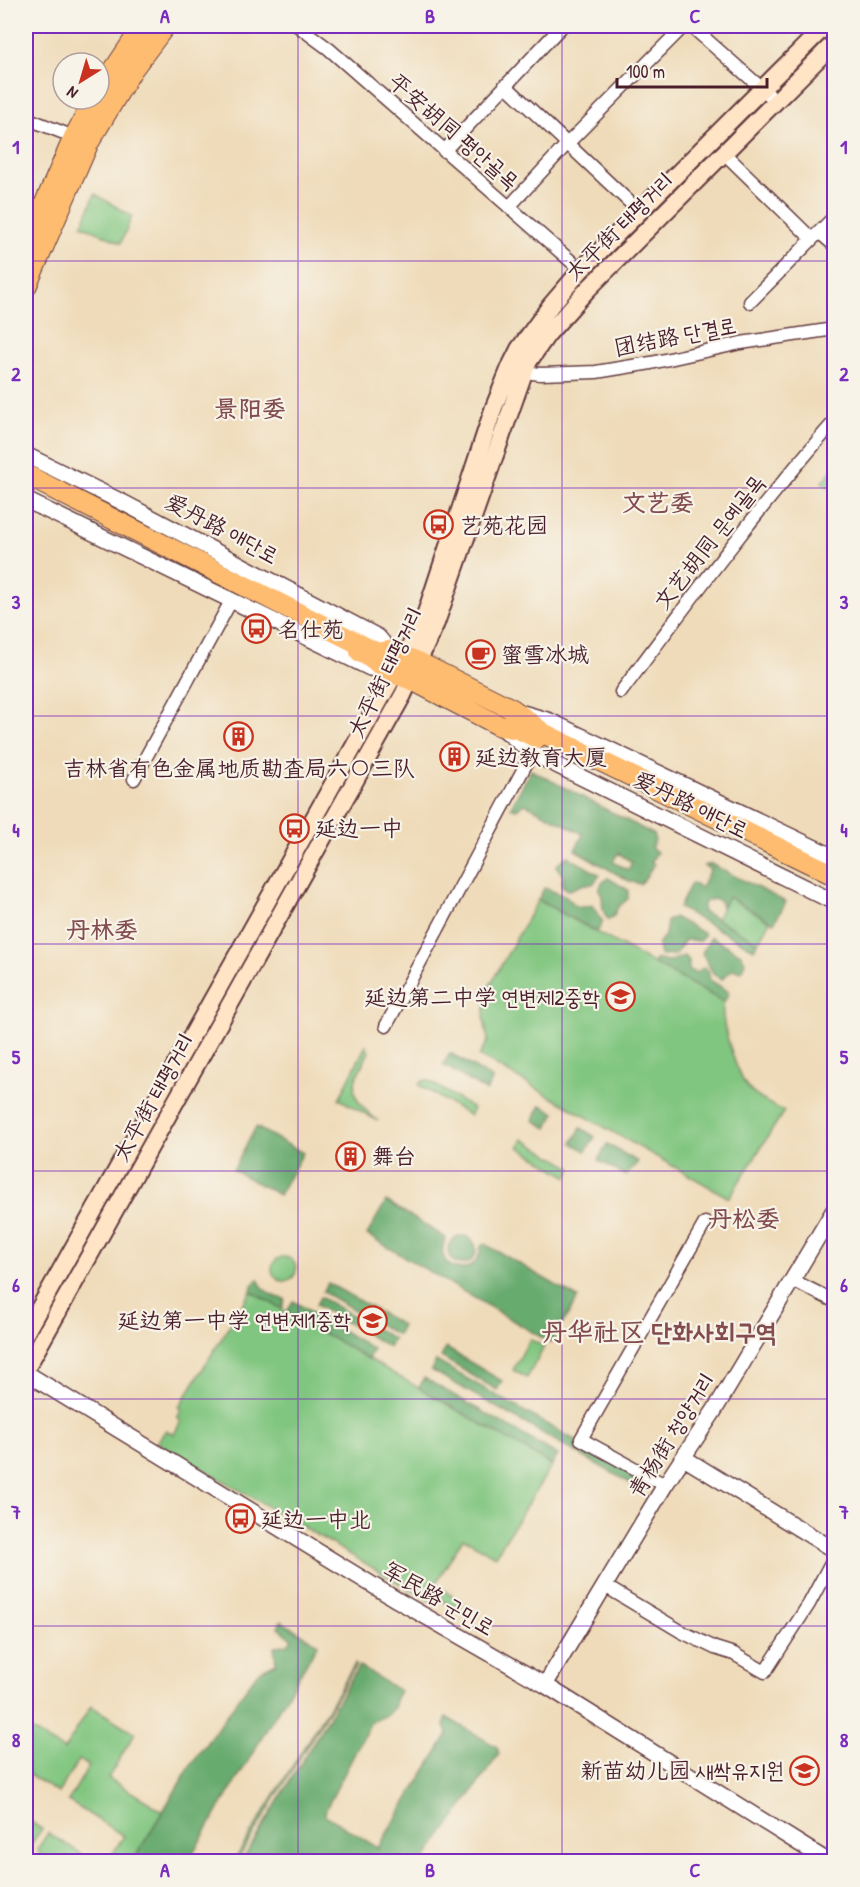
<svg xmlns="http://www.w3.org/2000/svg" width="860" height="1887" font-family="'Patrick Hand','LXGW WenKai TC','Poor Story',sans-serif">
<rect width="100%" height="100%" fill="#f7f3e8"/>
<filter id="ink" filterUnits="userSpaceOnUse"><feTurbulence type="fractalNoise" baseFrequency=".0167" numOctaves="2"/><feDisplacementMap in="SourceGraphic" scale="12" xChannelSelector="R" yChannelSelector="G"/><feConvolveMatrix kernelMatrix="1 2 1 2 8 2 1 2 1" color-interpolation-filters="sRGB"/></filter>
<filter id="wash" filterUnits="userSpaceOnUse"><feTurbulence type="fractalNoise" baseFrequency=".008" numOctaves="4" result="noise"/><feDisplacementMap in="SourceGraphic" scale="24" xChannelSelector="R" yChannelSelector="G"/><feGaussianBlur stdDeviation="1.35" result="paint"/><feColorMatrix in="noise" values="0 0 0 0 0 0 0 0 0 0 0 0 0 0 0 0 0 1.4 0 .05"/><feComposite in="paint" operator="in"/></filter>
<g filter="url(#wash)">
<rect width="100%" height="100%" fill="#efdbb9"/>
<path fill="#81c680" stroke="#667256" stroke-width="1.5" d="M95,194L132,216L121,243L82,225Z
M834,468V491L822,482Z
M728,897L770,921L758,942L716,919Z
M538,900L724,1002C718,1018 737,1074 748,1088C756,1098 772,1105 784,1111L729,1198L479,1056L488,1041L484,1019L486,992Z
M366,1045L369,1052C351,1086 345,1094 378,1121L339,1099Z
M427,1080L473,1108L470,1116L419,1085L422,1081Z
M523,1139L572,1168L568,1177L519,1147Z
M272 1269a12 12 0 1 1 24 0a12 12 0 1 1-24 0Z
M251,1291L552,1465L495,1556L463,1538L435,1585L463,1603L458,1609L439,1599L435,1604L157,1442L166,1430L174,1434L181,1421L177,1418L182,1409L179,1407Z
M530,1339L544,1347L527,1378L513,1370Z
M355,1664L356,1665L237,1861H234Z
M91,1706L135,1733L108,1778L163,1811L133,1861H108L124,1836L68,1801L89,1766L79,1760L58,1793L26,1773V1727L64,1750Z
M26,1819L42,1829L29,1847L26,1845Z
M48,1833L93,1861H51L39,1853L38,1848Z"/>
<path fill="#68ab6e" stroke="#59654c" stroke-width="1.5" fill-rule="evenodd" d="M531,770L653,834L655,840L651,848L657,852L651,862L654,864L644,880L640,884L629,881L575,850L583,834L526,804L516,809L511,807ZM618,853L632,862L628,870L613,862Z
M567,856L600,875L593,884C579,882 576,890 567,890L562,886L563,875L556,866Z
M711,864L786,902L774,923L728,897L721,909L720,901L714,899L704,902L702,911L758,942L754,949L679,908L691,883L701,888L710,869L704,866Z
M608,878L628,890V899L618,907L613,917L608,919C598,907 606,898 599,890L602,883Z
M544,888L566,896L576,906L583,907L592,905L603,922L597,932L538,900Z
M674,917L705,934L700,941L685,940L675,955L661,956L659,952L658,944L665,935L667,921Z
M711,937L741,954L745,962L741,972L733,969L722,979L714,975L702,953Z
M684,956L689,960V970L696,973L703,968L708,970L710,980L728,991L729,993L724,1002L653,963L656,959L667,962Z
M450,1053L493,1079L486,1091L443,1065Z
M541,1105L555,1113L547,1128L533,1120Z
M256,1127L303,1153L279,1195L233,1170Z
M581,1128L595,1137L586,1151L572,1143Z
M607,1144L638,1162L626,1176L598,1160Z
M386,1201L446,1238C430,1269 477,1284 481,1246L485,1244L578,1298L551,1343L367,1235Z
M448 1250a14 14 0 1 1 28 0a14 14 0 1 1-28 0Z
M258,1279C264,1292 272,1297 285,1299L282,1309L251,1291L252,1285Z
M328,1283L402,1325L397,1335L323,1292Z
M320,1297L394,1339L389,1347L316,1305Z
M293,1301L373,1349L368,1359L287,1312Z
M446,1348L502,1381L497,1390L441,1357Z
M436,1361L640,1477L635,1486L431,1370Z
M424,1378L558,1455L552,1465L419,1388Z
M281,1621L318,1644L188,1861H133L190,1766L258,1672L276,1663L274,1647L288,1644L292,1639L278,1627Z
M359,1666L400,1691L395,1700V1706L388,1714L371,1722L326,1809L325,1815L378,1848L448,1734L445,1726L446,1717L497,1747L499,1754L424,1861H242Z"/>
</g>
<g filter="url(#ink)">
<g fill="none" stroke-linecap="round" stroke-linejoin="round">
<defs>
<path id="minor" d="M298,26L329,49L581,270
M691,26L776,101
M505,85L640,212
M26,118L74,137
M444,151L562,26
M724,153L812,239
M509,207L567,144L684,26
M819,232L834,245
M750,302L834,217
M523,372L541,374L596,372L651,363L741,343L834,329
M621,692C690,600 758,508 834,422
M134,779L231,601
M386,1026L532,753
M792,1280L834,1301
M665,1485L581,1439L705,1223
M605,1586L682,1632L715,1648L734,1654L765,1672L809,1604L834,1557"/>
<path id="tertiary" d="M26,455L122,502L378,637L390,651
M26,500L370,668L385,670
M519,712L550,721L834,857
M500,726L532,753L834,902
M26,1373L397,1600L545,1685L829,1862
M684,1458L834,1550
M545,1685L665,1485L714,1411L834,1210"/>
<path id="secondary" d="M26,1332L422,625L494,407L511,365L519,349L551,305L581,270L825,26
M26,1369L403,695L436,623L527,364L547,335L587,290L834,43"/>
<path id="primary" d="M99,92L143,26
M26,246L74,137L95,99
M26,287L88,144L132,70L165,26
M26,475L377,653L390,651L418,662L512,709L543,733L834,875
M360,652L373,659L385,670L410,679L500,726L518,729L537,738"/>
</defs>
<use href="#minor" stroke="#633b40" stroke-width="15"/>
<use href="#tertiary" stroke="#633b40" stroke-width="18"/>
<use href="#secondary" stroke="#633b40" stroke-width="20"/>
<use href="#primary" stroke="#633b40" stroke-width="22"/>
<use href="#minor" stroke="#fff" stroke-width="12"/>
<use href="#tertiary" stroke="#fff" stroke-width="15"/>
<use href="#secondary" stroke="#ffe4c6" stroke-width="16"/>
<use href="#primary" stroke="#febc70" stroke-width="20"/>
</g>
</g>
<path fill="none" stroke="#7b2cbf" stroke-width="1.5" stroke-opacity="0.55" d="M298,26V1862M562,26V1862M26,261H834M26,488H834M26,716H834M26,944H834M26,1171H834M26,1399H834M26,1626H834"/>
<defs>
<symbol id="bus-ring" viewBox="-11 -11 22 22"><circle r="9.5" fill="#f7f3e8" stroke="#c8321e" stroke-width="1.5"/><path d="M-5-6H5V4H4V6H2V4H-2V6H-4V4H-5ZM-3.5-4V0h7V-4ZM-3.5 1.2v1.5H-2V1.2ZM2 1.2v1.5H3.5V1.2Z" fill="#c8321e"/></symbol>
<symbol id="cafe-ring" viewBox="-11 -11 22 22"><circle r="9.5" fill="#f7f3e8" stroke="#c8321e" stroke-width="1.5"/><path d="M-5.5-4.5H6V0H3Q3 3.5 0 3.5H-2.5Q-5.5 3.5-5.5 0ZM3-3.2v2h1.7v-2ZM-6 4.5H4V6H-6Z" fill="#c8321e"/></symbol>
<symbol id="building-ring" viewBox="-11 -11 22 22"><circle r="9.5" fill="#f7f3e8" stroke="#c8321e" stroke-width="1.5"/><path d="M-4-6H4V6H1V3H-1V6H-4ZM-2.5-4.3h1.7v1.8h-1.7ZM.8-4.3h1.7v1.8H.8ZM-2.5-1h1.7V.8h-1.7ZM.8-1h1.7V.8H.8Z" fill="#c8321e"/></symbol>
<symbol id="school-ring" viewBox="-11 -11 22 22"><circle r="9.5" fill="#f7f3e8" stroke="#c8321e" stroke-width="1.5"/><path d="M0-5L7-2L0 1L-7-2ZM-4 1L0 2.5L4 1V4Q0 6-4 4Z" fill="#c8321e"/></symbol>
</defs>
<g fill-rule="evenodd">
<use href="#bus-ring" x="422" y="508" width="33" height="33"/>
<use href="#bus-ring" x="240" y="612" width="33" height="33"/>
<use href="#cafe-ring" x="464" y="638" width="33" height="33"/>
<use href="#building-ring" x="222" y="720" width="33" height="33"/>
<use href="#building-ring" x="438" y="740" width="33" height="33"/>
<use href="#bus-ring" x="278" y="812" width="33" height="33"/>
<use href="#school-ring" x="604" y="980" width="33" height="33"/>
<use href="#building-ring" x="334" y="1140" width="33" height="33"/>
<use href="#school-ring" x="356" y="1304" width="33" height="33"/>
<use href="#bus-ring" x="224" y="1502" width="33" height="33"/>
<use href="#school-ring" x="788" y="1754" width="33" height="33"/>
</g>
<g text-anchor="middle" dominant-baseline="central" stroke-width="4.5" stroke-linejoin="round" paint-order="stroke">
<g font-size="22" fill="#4a1f2b" stroke="#f7f3e8">
<text transform="translate(454 131) rotate(41)">平安胡同 평안골목</text>
<text transform="translate(619 226) rotate(-45)">太平街 태평거리</text>
<text transform="translate(675 336) rotate(-11)">团结路 단결로</text>
<text transform="translate(222 528) rotate(28)">爱丹路 애단로</text>
<text transform="translate(709 542) rotate(-52)">文艺胡同 문예골목</text>
<text transform="translate(385 672) rotate(-64)">太平街 태평거리</text>
<text transform="translate(691 804) rotate(26)">爱丹路 애단로</text>
<text transform="translate(153 1097) rotate(-61)">太平街 태평거리</text>
<text transform="translate(671 1435) rotate(-58)">青杨街 청양거리</text>
<text transform="translate(439 1598) rotate(30)">军民路 군민로</text>
</g>
<g font-size="22" fill="#4a1f2b" stroke="#f7f3e8" text-anchor="start">
<text x="460" y="525">艺苑花园</text>
<text x="278" y="629">名仕苑</text>
<text x="501" y="654">蜜雪冰城</text>
<text x="475" y="757">延边教育大厦</text>
<text x="239" y="768" text-anchor="middle">吉林省有色金属地质勘查局六〇三队</text>
<text x="315" y="828">延边一中</text>
<text x="600" y="997" text-anchor="end">延边第二中学 연변제2중학</text>
<text x="372" y="1156">舞台</text>
<text x="351" y="1320" text-anchor="end">延边第一中学 연변제1중학</text>
<text x="261" y="1519">延边一中北</text>
<text x="784" y="1770" text-anchor="end">新苗幼儿园 새싹유지원</text>
</g>
<g font-size="24" font-weight="bold" fill="#834c4e" stroke="#f7f3e8">
<text x="250" y="408">景阳委</text>
<text x="658" y="502">文艺委</text>
<text x="102" y="929">丹林委</text>
<text x="744" y="1218">丹松委</text>
</g>
<g font-size="26" font-weight="bold" fill="#834c4e" stroke="#f7f3e8">
<text x="659" y="1331">丹华社区 단화사회구역</text>
</g>
</g>
<rect width="860" height="1887" fill="none" stroke="#f7f3e8" stroke-width="66"/>
<g transform="translate(81 81) rotate(217)"><circle r="28" fill="#f7f3e8" stroke="#b29e9c" stroke-width="1.5"/>
<path d="M0-4.5L10 22L0 15L-10 22Z" fill="#c8321e"/>
<text y="-9" font-size="16" font-weight="bold" text-anchor="middle" fill="#4a1f2b">N</text>
</g>
<path d="M617 78v9h150v-9" fill="none" stroke="#4a1f2b" stroke-width="3"/>
<text x="626" y="78" font-size="18" fill="#4a1f2b" stroke="#f7f3e8" stroke-width="4.5" paint-order="stroke">100 m</text>
<rect x="33" y="33" width="794" height="1821" fill="none" stroke="#7b2cbf" stroke-width="2"/>
<g font-size="20" text-anchor="middle" font-weight="bold" fill="#7b2cbf">
<text x="165" y="23">A</text>
<text x="430" y="23">B</text>
<text x="695" y="23">C</text>
<text x="16" y="154">1</text>
<text x="844" y="154">1</text>
<text x="16" y="381">2</text>
<text x="844" y="381">2</text>
<text x="16" y="609">3</text>
<text x="844" y="609">3</text>
<text x="16" y="837">4</text>
<text x="844" y="837">4</text>
<text x="16" y="1064">5</text>
<text x="844" y="1064">5</text>
<text x="16" y="1292">6</text>
<text x="844" y="1292">6</text>
<text x="16" y="1519">7</text>
<text x="844" y="1519">7</text>
<text x="16" y="1747">8</text>
<text x="844" y="1747">8</text>
<text x="165" y="1877">A</text>
<text x="430" y="1877">B</text>
<text x="695" y="1877">C</text>
</g>
</svg>
